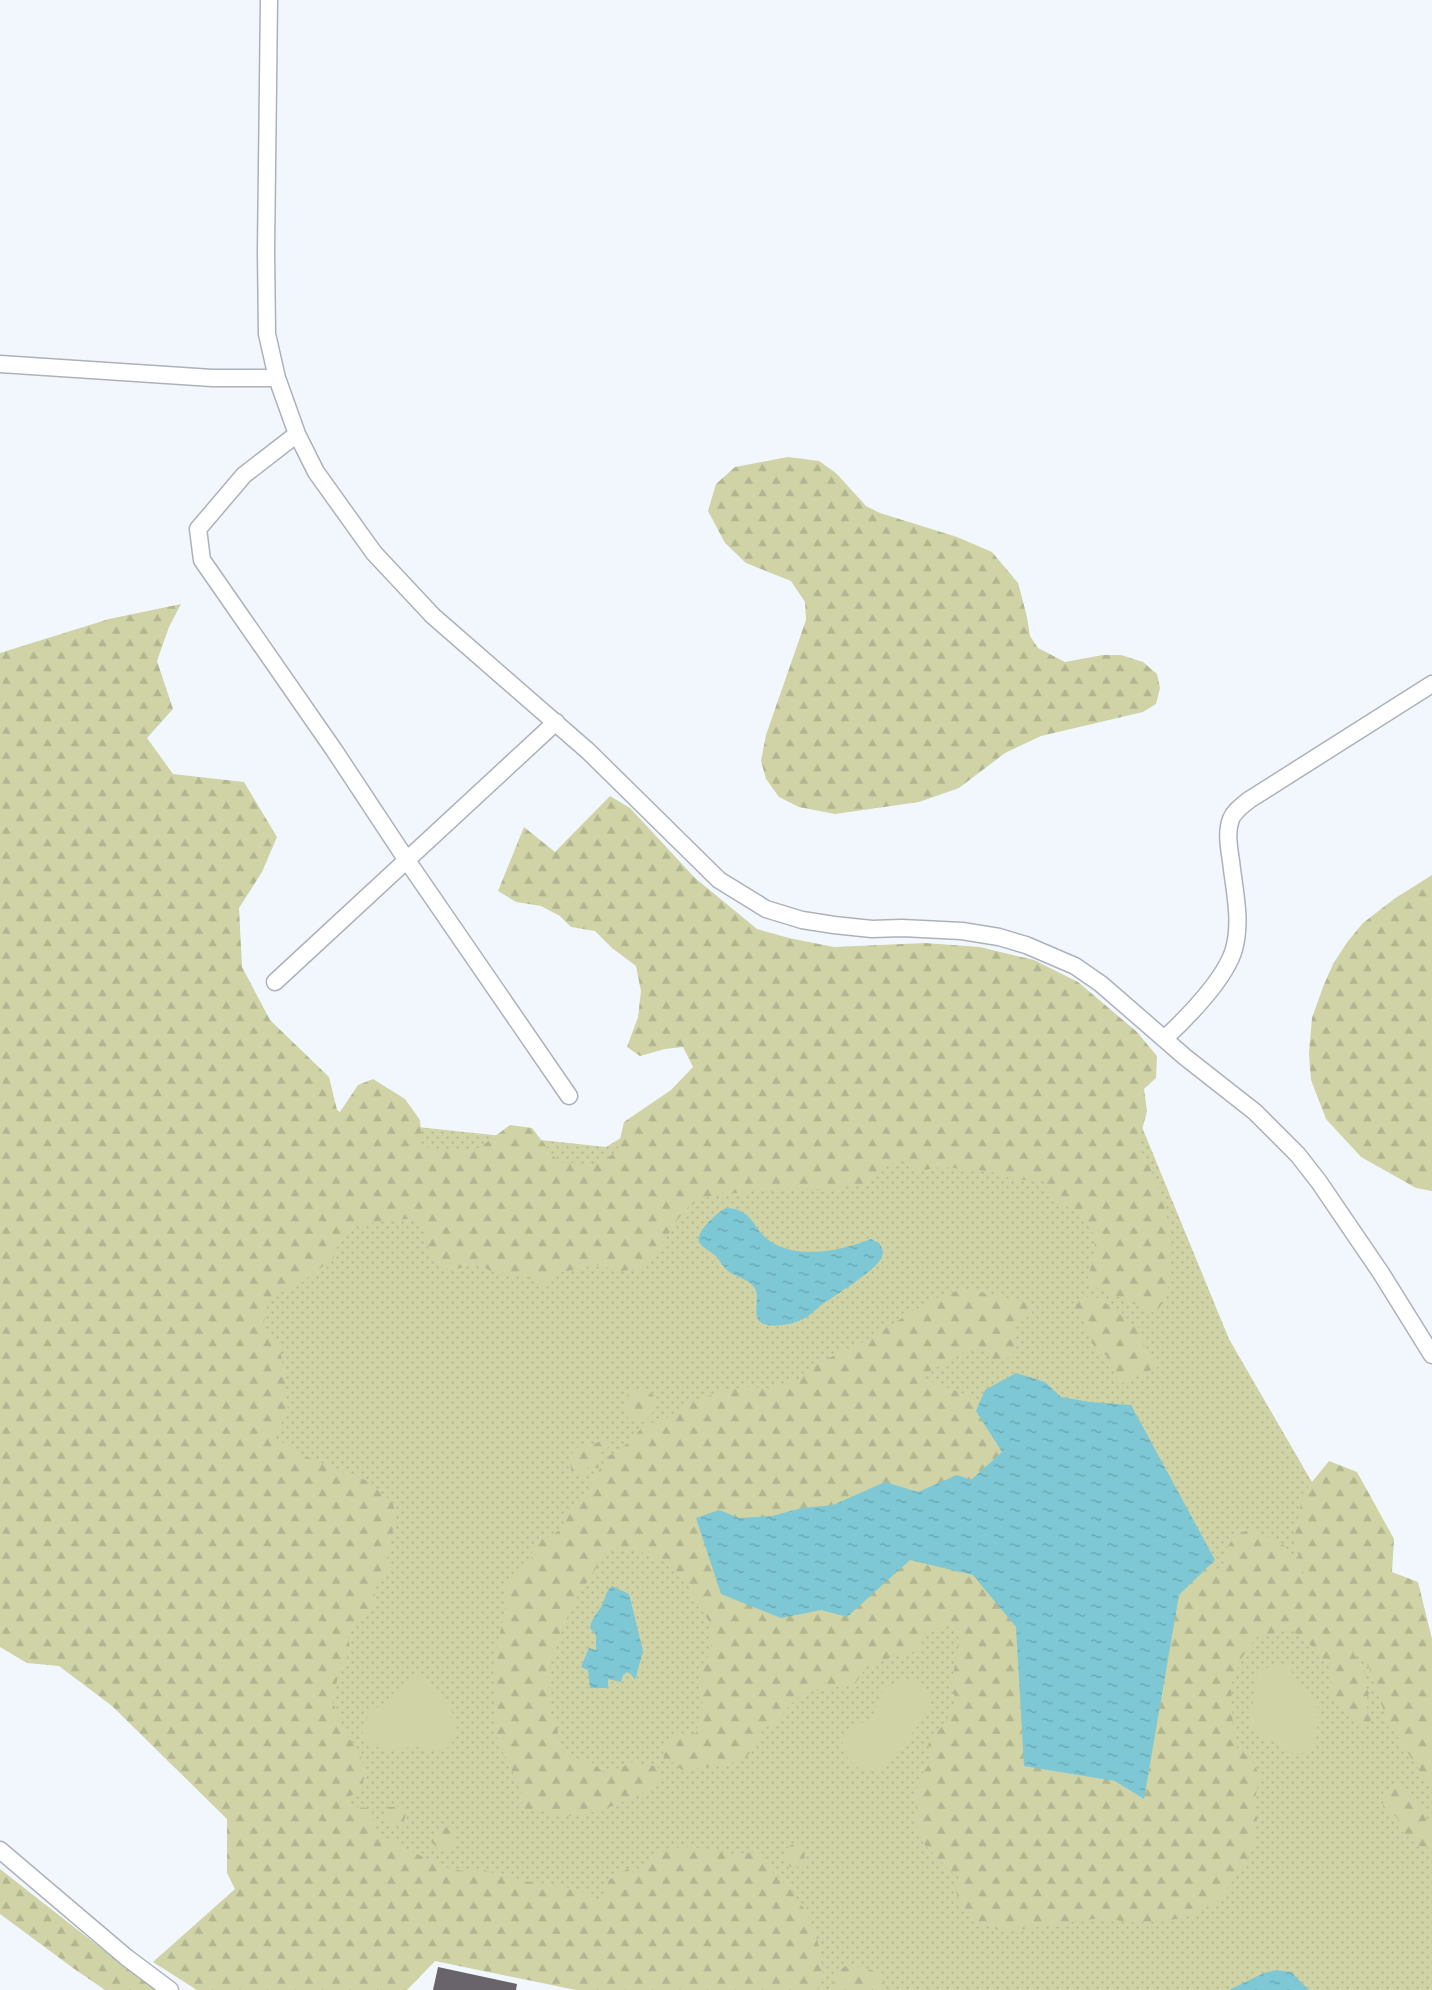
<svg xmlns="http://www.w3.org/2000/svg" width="1432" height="1990" font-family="Helvetica,sans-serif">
<defs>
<pattern id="grass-dots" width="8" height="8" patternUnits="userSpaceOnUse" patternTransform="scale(1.25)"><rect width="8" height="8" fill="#cfd3a6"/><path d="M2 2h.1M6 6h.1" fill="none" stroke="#b2b690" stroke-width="1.8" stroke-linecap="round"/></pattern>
<pattern id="forest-firs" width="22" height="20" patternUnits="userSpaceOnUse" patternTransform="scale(1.25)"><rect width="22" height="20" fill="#cfd3a6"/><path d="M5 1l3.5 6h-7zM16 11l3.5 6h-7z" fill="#b2b690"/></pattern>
<pattern id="water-ripples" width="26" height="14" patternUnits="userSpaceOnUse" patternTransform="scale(1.25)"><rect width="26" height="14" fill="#7dc8d4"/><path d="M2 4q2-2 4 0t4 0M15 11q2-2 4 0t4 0" fill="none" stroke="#67a3ad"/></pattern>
</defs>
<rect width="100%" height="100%" fill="#f2f7fe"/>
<path fill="url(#grass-dots)" d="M821,1016L1119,1071L1229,1339L1432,1689V1990H754L328,1910L131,1295L370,1122L606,1147Z"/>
<path fill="url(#forest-firs)" d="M788,457L819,461L836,473L866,506L880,513L957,537L992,552L1018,583L1027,617L1030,636L1038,648L1065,662L1103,655H1121L1143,662L1157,674L1160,688L1156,704L1143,712L1041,736L1005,753L959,788L919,802L835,814L799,807L779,797L766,779L761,761L766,735L806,620L805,602L791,581L746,563L725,543L708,511L716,484L735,467Z
M181,604L169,627L157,661L173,709L147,738L173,774L244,782L277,837L262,872L239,908L242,967L270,1020L329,1077L337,1110L340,1112L358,1085L373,1079L405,1099L420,1120L422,1146L448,1152L479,1148L510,1125L532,1128L558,1162L595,1164L617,1152L624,1122L671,1090L693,1067L683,1047L665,1049L640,1056L627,1047L638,1017L641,991L636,966L612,948L595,931L571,927L560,916L541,906L516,902L498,891L524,827L555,852L610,796L630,808L695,878L757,929L789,938L834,947L925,943L980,947L1034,960L1078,982L1137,1032L1157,1056L1156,1078L1144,1089L1147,1111L1138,1145C1142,1154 1149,1163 1152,1172C1169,1210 1179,1257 1165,1297C1164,1302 1159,1308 1155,1313L1086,1283C1096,1251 1104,1234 1073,1210C1068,1206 1058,1204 1053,1199C1049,1194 1047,1187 1044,1181L1013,1179L989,1171L942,1167L917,1171L903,1161L884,1165L867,1184L846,1187L827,1193L810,1188L756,1189L745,1194L726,1192L705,1198L688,1207L675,1223L658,1253L645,1268L621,1271L597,1265L552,1274L544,1286L519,1274L495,1273L477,1264L452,1270L433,1262L424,1233L415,1218L361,1224L341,1237L333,1258L305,1281L269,1298L263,1326L280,1349L285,1378L288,1411L274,1437L300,1454L340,1471L371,1482L381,1494L392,1501L396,1515L388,1552L389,1573L374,1588C378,1609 366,1618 350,1627L348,1634L350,1649L338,1677L332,1700L344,1732L356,1747L367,1771L359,1791L349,1797L350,1807L370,1808L374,1819V1831L408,1850L448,1868L464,1871L481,1869L521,1881L553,1884L573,1889L594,1896L600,1905L609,1880L629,1868L638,1877L650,1859L669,1848L692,1847L734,1854L756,1852L774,1874L790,1888L806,1912L818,1942L823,1974L817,1990H576L435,1961L407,1990H197L153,1962L235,1889L227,1873V1819L112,1706L59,1666L27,1663L0,1647V653L109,619Z
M1432,875V1191L1416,1188L1361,1157L1326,1119L1311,1080L1309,1053L1312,1018L1323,987L1333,964L1348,941L1363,923L1394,899Z
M966,1289C987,1296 1009,1296 1030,1304L1033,1316L1021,1318L1015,1330L1013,1357L992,1360L986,1351H967L919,1377L980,1400L1006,1446L999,1463L880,1552L1168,1588L1203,1560L1223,1572L1224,1553L1235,1535L1251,1529L1285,1546L1304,1576L1294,1540L1303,1493L1329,1461L1357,1472L1394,1539L1392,1572L1418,1582L1432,1639V1790L1387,1721L1369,1667L1341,1633L1366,1674L1362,1680L1369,1693L1365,1703L1372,1718L1366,1728L1352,1719L1332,1697L1331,1668L1314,1648L1290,1629L1257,1637L1241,1659L1231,1686L1234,1745L1251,1759L1260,1776L1255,1798L1257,1821L1252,1851L1220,1900L1184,1918L1155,1922H1131L1100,1918L1004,1932L978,1922L959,1902L955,1887L959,1877L952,1873L924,1844L916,1826V1793L920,1777L932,1760L928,1744L946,1721L958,1700L950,1689L958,1651L959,1629L943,1625L926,1636L916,1652L904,1653L867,1666L855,1684L803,1693L787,1708L774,1725L760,1726V1740L745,1759L728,1764L682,1770L675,1763L664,1761L663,1748L675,1736L696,1733L703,1707L698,1671L711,1652V1624L694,1599L686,1581L667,1562L633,1549L609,1548L572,1605L550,1664L548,1686L550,1712L557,1725L559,1745L565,1755L593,1763L605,1774L635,1761L645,1767L656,1765L662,1776L658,1785C633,1799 583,1822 554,1814C550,1813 545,1809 541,1807L536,1811L522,1810V1785L507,1764L496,1734L493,1665L504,1614L507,1586L531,1560L534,1542C554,1535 564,1533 567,1509L579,1500L589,1487L607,1457L630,1442L642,1427L679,1413L693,1401L723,1391L746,1387L769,1388L797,1380L807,1370L846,1349L860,1344L928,1302L946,1294Z
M1084,1297L1099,1298L1141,1330L1144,1345L1158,1367L1140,1375H1132L1126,1383L1119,1382L1107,1356L1096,1350L1088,1334L1085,1317L1070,1305Z
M646,1389L655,1397C655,1411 653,1416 641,1423L628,1418L622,1408L629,1392Z
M601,1440L608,1445L607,1451L599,1453C603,1459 601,1463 597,1468L588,1466L587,1471L581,1477L572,1473L569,1460L575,1448C584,1446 594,1446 601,1440Z
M1400,1785L1412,1794L1413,1802L1422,1806L1426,1819L1432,1822V1848L1416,1846L1414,1839L1399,1830L1398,1818L1383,1807V1792Z
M389,1807H398L404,1809L406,1814L403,1824H391L386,1817Z
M447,1827L456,1831L453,1849L449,1851L439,1850L431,1841L435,1830Z
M790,1845H800L805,1852L803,1866L795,1868L786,1865L785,1852Z
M0,1869L111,1956L159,1990H105L73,1968L0,1914Z
M848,1965C862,1968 873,1968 884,1977L885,1990H837L834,1985L837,1971Z"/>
<path fill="#cfd3a6" d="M1280,1664L1289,1666L1300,1687L1312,1698L1319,1709L1316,1741L1309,1753H1292L1282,1746L1260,1736L1251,1727L1249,1717L1253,1703L1257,1675L1269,1667Z
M411,1677H424C438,1692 465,1717 454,1739C451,1745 446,1750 440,1751C431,1752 422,1746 413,1747C408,1747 403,1749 398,1749C385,1750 371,1747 362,1739L363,1726L371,1710C396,1702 394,1689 411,1677Z
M912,1678C925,1681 932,1693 929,1707C927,1716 918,1725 913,1732C910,1737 908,1742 905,1746C899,1755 886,1766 876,1770C857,1776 837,1753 844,1735C848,1724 861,1725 869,1719C880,1712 875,1695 887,1687C894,1683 904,1681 912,1678Z"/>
<path fill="url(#water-ripples)" d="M726,1208C752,1209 751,1225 767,1239C795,1261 841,1251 871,1239L879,1243C882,1247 884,1252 882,1257C877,1270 832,1297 820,1306C815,1310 810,1315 805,1318C795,1324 775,1328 764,1324C749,1319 762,1297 754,1287C749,1280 738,1277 731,1273C724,1269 721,1262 716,1256C711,1251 702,1248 699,1242C695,1232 718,1212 726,1208Z
M1016,1373L1045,1382L1061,1397L1090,1402L1131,1405L1215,1560L1179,1595L1144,1799L1115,1781L1024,1766L1016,1627L973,1575L910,1560L847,1617L821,1610L781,1618L721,1594L696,1518L719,1510L739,1518L772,1516L802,1508L833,1505L885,1482L918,1492L957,1475L971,1480L1002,1452L976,1411L985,1390Z
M612,1586L629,1594L643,1651L635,1680L631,1674L627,1672L623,1675L621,1682L608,1679V1688H590L588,1670L581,1667L589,1648L596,1650V1635L590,1628C592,1618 596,1615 601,1607C606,1598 604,1594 612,1586Z
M1276,1970L1291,1972L1309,1990H1229L1264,1973Z"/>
<path fill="#69646c" d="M438,1967L517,1984L516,1990H433Z"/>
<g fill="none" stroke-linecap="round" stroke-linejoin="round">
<defs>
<path id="minor" d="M269,0L266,251L267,334L277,378L297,434L316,472L374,553L433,616L588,751L719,880L766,909L802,920L834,925L872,929L902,928L962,931L999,937L1026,945L1075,966L1101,984L1185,1057L1255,1112L1298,1155L1319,1182L1381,1273L1432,1355
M0,364L212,378H277
M297,434L244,475L198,529L202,560L334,750L406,859L569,1096
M275,982L556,722
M1164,1039C1187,1018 1226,978 1234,949C1242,920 1234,889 1231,861C1229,848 1226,832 1231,819C1234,811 1243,805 1249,800L1432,684
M0,1850L126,1957L170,1990"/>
</defs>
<use href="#minor" stroke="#acb2ba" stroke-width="19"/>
<use href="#minor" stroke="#fff" stroke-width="16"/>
</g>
</svg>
